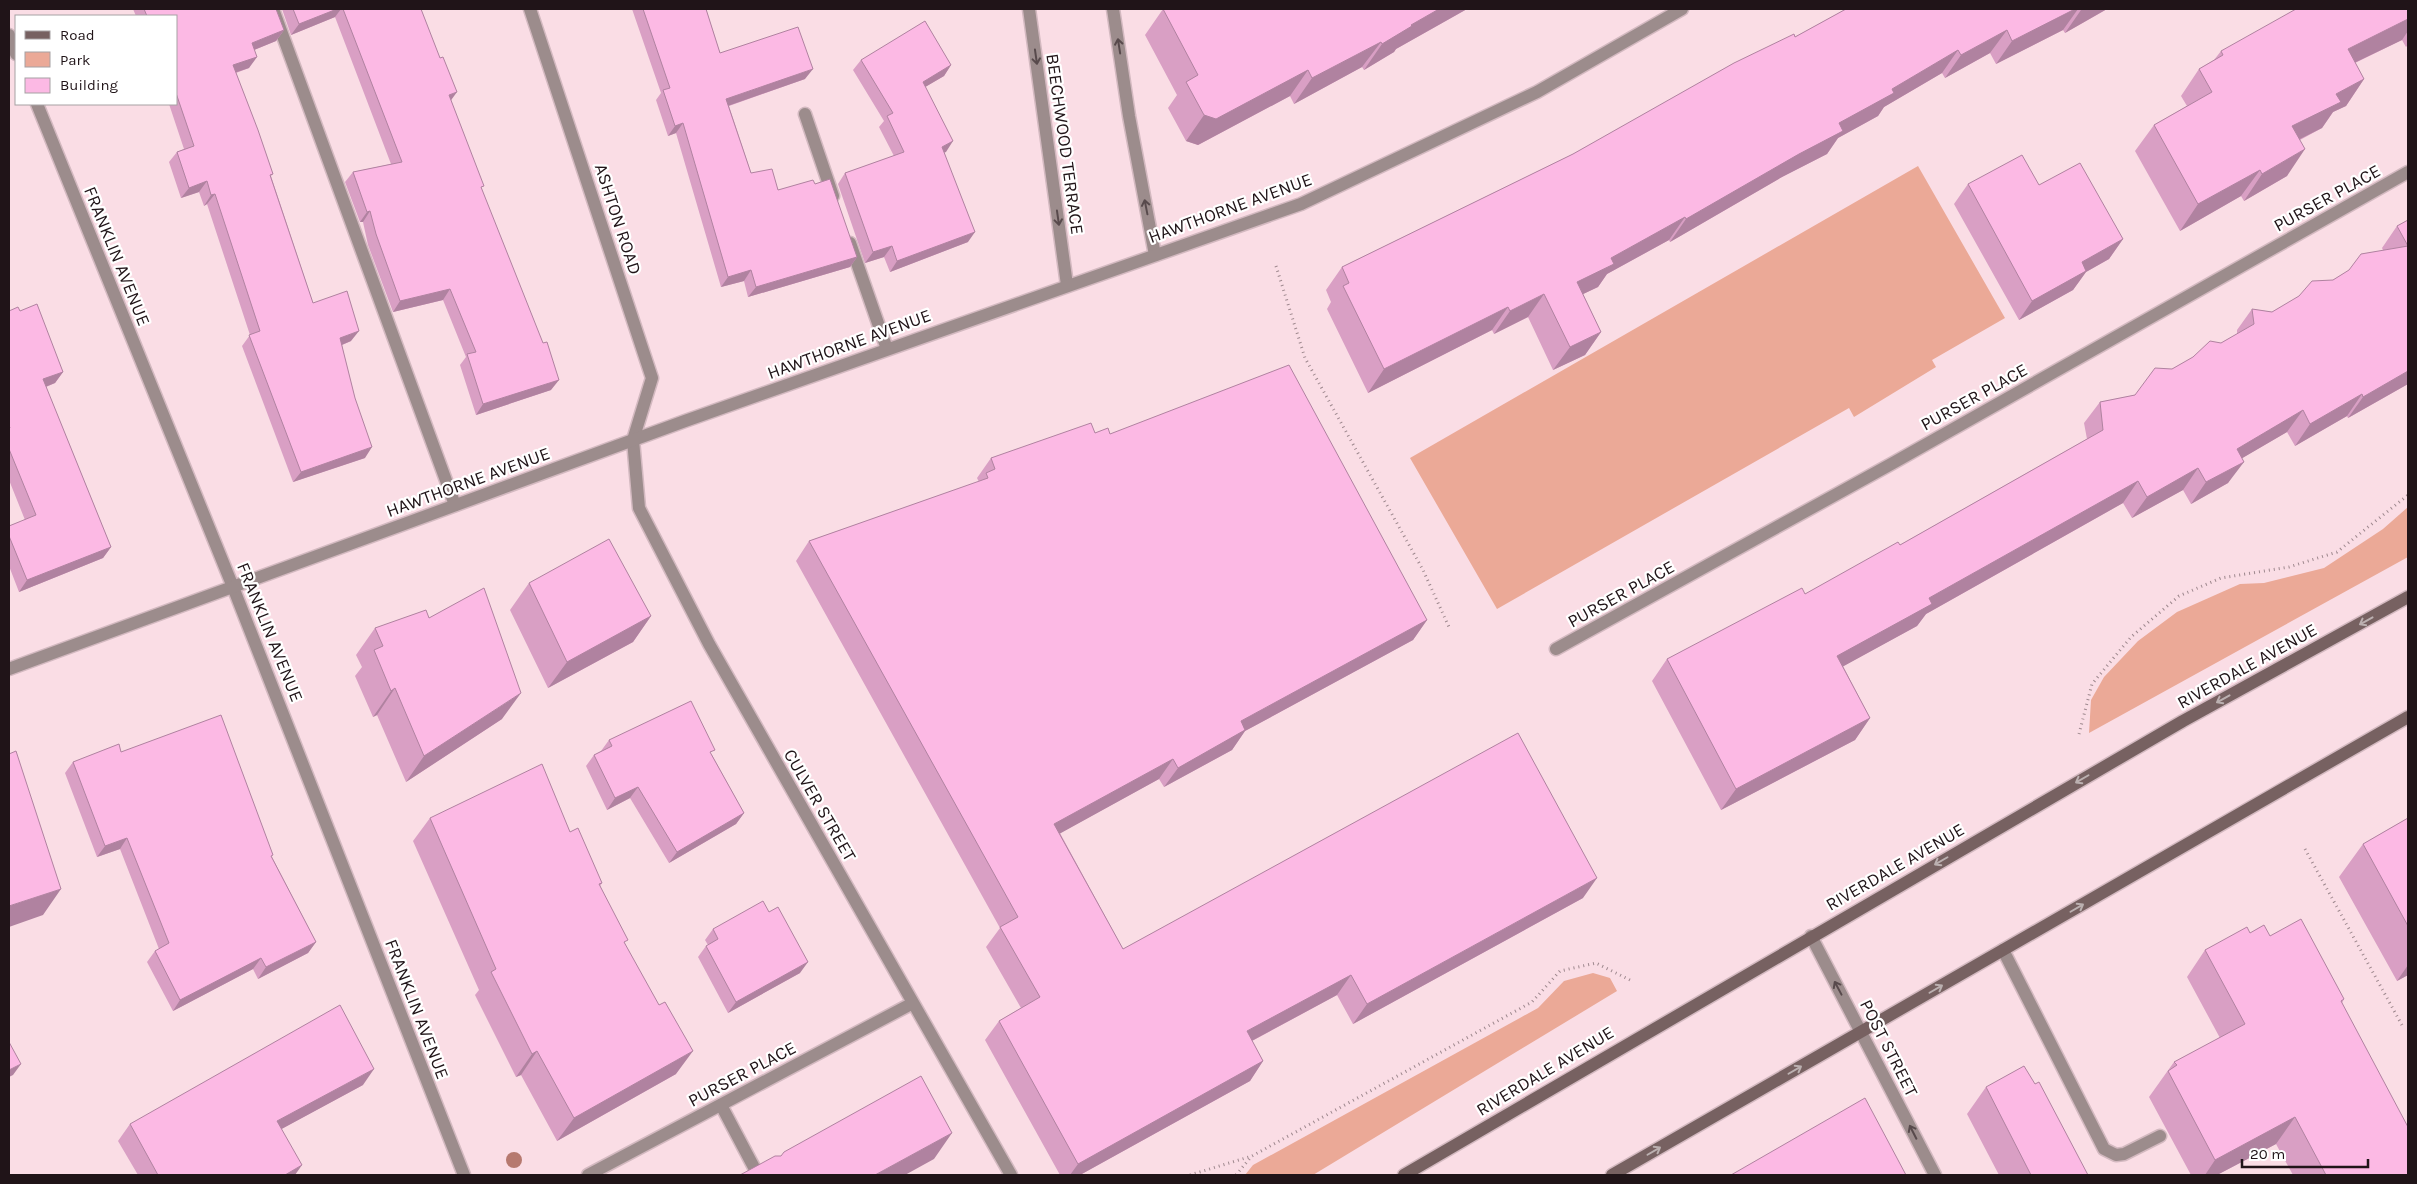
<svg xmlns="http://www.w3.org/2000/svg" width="2417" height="1184" font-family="Karla,sans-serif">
<rect width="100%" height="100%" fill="#fadde5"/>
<path fill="#eba997" d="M1918,166L2005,318L1932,360L1936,367L1854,417L1849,408L1497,609L1410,458Z
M2408,507V557L2089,733L2091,700L2104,677L2138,641L2177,612L2240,584L2264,583L2324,568L2383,529Z
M1593,973L1610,978L1617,991L1313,1175H1245L1253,1165L1538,1008L1564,981Z"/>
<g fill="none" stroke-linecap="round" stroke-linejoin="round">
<defs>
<path id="service" d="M273,9L455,505
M805,114L833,196
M850,243L887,349
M2003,950L2104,1149L2116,1155L2124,1154L2160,1136
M721,1105L758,1175"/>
<path id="minor" d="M530,9L652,378L633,440L639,508L709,644L1011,1175
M1029,9L1067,285
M1113,9L1129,116L1155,255
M9,35L16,54
M37,104L233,587L464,1175
M1556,649L1893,463L2408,172
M1811,936L1935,1175
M588,1175L913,1003"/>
<path id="tertiary" d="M9,669L685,421L1301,204L1537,92L1682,9"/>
<path id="secondary" d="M1404,1175L2183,721L2408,597
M1612,1175L2408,717"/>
</defs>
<use href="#service" stroke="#d3b9c0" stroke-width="15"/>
<use href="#minor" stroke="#d3b9c0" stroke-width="15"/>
<use href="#tertiary" stroke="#d3b9c0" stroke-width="15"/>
<use href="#secondary" stroke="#d3b9c0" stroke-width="15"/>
<path stroke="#9e888e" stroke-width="3" stroke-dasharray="1 4" stroke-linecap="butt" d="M1276,266L1305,358L1423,570L1449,627
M2079,734L2092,684L2131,637L2179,596L2221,578L2289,567L2337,552L2408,495
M2305,849L2403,1027
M1190,1175L1252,1156L1532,1002L1560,971L1596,963L1630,980
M1236,1175L1251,1157"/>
<use href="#service" stroke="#9c8c8c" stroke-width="12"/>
<use href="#minor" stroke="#9c8c8c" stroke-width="12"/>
<use href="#tertiary" stroke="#9c8c8c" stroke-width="12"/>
<use href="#secondary" stroke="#776161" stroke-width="12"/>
</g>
<circle fill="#b6796f" cx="514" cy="1160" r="8"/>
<path fill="#d99fc4" d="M133,9H276L284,30L276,41L254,50L249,68L236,73L273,174L271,176L313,303L351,341L342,345L365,458L293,482L242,346L250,335L207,204L204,206L199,192L181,198L169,162L177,152L184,149L169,104H176V16H136Z
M282,9H421L451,100L551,390L476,415L460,365L466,357L443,300L393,312L368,245L363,222H360L345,182L353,172L391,164L335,17L291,35Z
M632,9H706L720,53L805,79L729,106L751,173L778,190L815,184L857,257L850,267L748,297L744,281L721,287L676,133L668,136L656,100L661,93Z
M1163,9H1467L1396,49L1394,52L1364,70L1362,67L1294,104L1290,96L1198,145L1186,141L1168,108L1177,95L1145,35Z
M1846,9H2107L2065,33L2063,30L1996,64L1990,53L1945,78L1942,73L1884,107L1878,116L1838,138L1827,154L1782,177L1670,242L1669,240L1607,274L1598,287L1583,294L1601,332L1585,355L1553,370L1528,317L1494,334L1492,330L1368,393L1327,309L1331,302L1326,290L1342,267L1573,154L1795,37Z
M2408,9V45L2406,47L2402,40L2355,63L2364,79L2346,106L2333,112L2322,128L2300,140L2287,176L2244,201L2241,196L2180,231L2135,151L2154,125L2187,106L2181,96L2199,69L2214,60L2221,51Z
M861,60L951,65L944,76L925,87L946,152H944L968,242L890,272L884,257L865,263L838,184L845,173L894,156L879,127L884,121L853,70Z
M1968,184L2039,185L2123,239L2109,259L2086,272L2073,290L2019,320L1954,204Z
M2408,220V384L2348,418L2347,416L2295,446L2287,432L2242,458L2228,483L2191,504L2183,490L2132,518L2123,503L1926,614L1917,626L1843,666L1870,718L1855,740L1721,810L1652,681L1667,659L1805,594L1900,545L2087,439L2084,423L2100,402L2135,395L2172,369L2221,343L2237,334V330L2252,309L2272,312L2333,280L2383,250L2382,248L2397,226Z
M9,311H20L63,372L55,383L46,387L111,547L103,558L19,592L9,566V526L25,520L9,480Z
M1095,433L1110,434L1427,620L1413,640L1245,731L1232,750L1164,787L1159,779L1060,833L1123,949L1583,898L1353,1024L1337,995L1252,1041L1263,1061L1250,1081L1080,1175H1060L985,1040L999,1021L1021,1008L986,947L1000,928L796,561L809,541L979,482L977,478L991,458Z
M529,583L651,616L633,642L548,688L510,610Z
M429,618L502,719L406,782L377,715L373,717L355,676L362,667L356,655L375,628Z
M609,740L712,755L744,813L736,824L669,863L630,798L607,810L586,766L594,755L601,751Z
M121,752L272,857L316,942L308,953L258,979L253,969L173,1011L147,962L155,951L159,949L120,849L97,857L65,773L73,762Z
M430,818L570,832L602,883L600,886L625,944L676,1074L557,1141L521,1075L516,1077L475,995L479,990L413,841Z
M2408,818V975L2397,981L2339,877L2363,844Z
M769,912L800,973L728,1013L698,957L706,946L708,945L705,940L713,929Z
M2250,933L2270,936L2344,999L2342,1003L2408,1175H2293L2276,1144L2217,1175H2191L2149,1097L2174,1062L2220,1038L2187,977L2205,950Z
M363,1085L281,1129L295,1175H138L118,1141L130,1124Z
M1986,1087L2088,1175H1999L1967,1114Z"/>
<path fill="#b082a0" d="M337,9H341L335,17L291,35L299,24Z
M1439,9H1467L1396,49L1394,52L1364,70L1382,44L1411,25Z
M2075,9H2078L2063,30L1996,64L2012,41Z
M2083,9H2107L2065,33L2081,10Z
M2408,19V31L2402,40L2329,75L2348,49Z
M284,30L276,41L244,54L252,43Z
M2007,30L1990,53L1945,78L1961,55Z
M1381,42L1362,67L1294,104L1312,78Z
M1958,50L1942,73L1884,107L1878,116L1838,138L1827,154L1782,177L1670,242L1686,219L1892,89Z
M257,57L249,68L225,76L233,65Z
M951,65L944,76L915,93L923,82Z
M813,69L805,79L719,109L726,99Z
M1308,70L1290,96L1198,145L1186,141L1204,115Z
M2364,79L2346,106L2333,112L2322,128L2274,152L2292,126L2336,94Z
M457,92L449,103V95Z
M683,123L676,133L668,136L675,126Z
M953,141L946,152L934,157L942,147Z
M2305,149L2287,176L2244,201L2262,174Z
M2260,170L2241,196L2180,231L2198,204Z
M207,181L199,192L181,198L189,188Z
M215,194L207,204L204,206L211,195Z
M370,211L363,222H360L367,212Z
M1685,217L1669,240L1607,274L1598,287L1560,305L1577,282L1611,258Z
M975,232L968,242L890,272L897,261Z
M2123,239L2109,259L2086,272L2073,290L2019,320L2032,301L2082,262Z
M892,246L884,257L865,263L873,252Z
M857,257L850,267L748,297L756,287Z
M751,270L744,281L721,287L728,277Z
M450,289L443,300L393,312L400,301Z
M1544,294L1528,317L1494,334L1510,311Z
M1508,307L1492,330L1368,393L1384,369Z
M359,331L351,341L332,349L340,338Z
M1601,332L1585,355L1553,370L1570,347Z
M2408,371V384L2348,418L2363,397Z
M63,372L55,383L35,391L43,379Z
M559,380L551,390L476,415L483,404Z
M2362,394L2347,416L2295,446L2310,424Z
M2303,410L2287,432L2222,470L2237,449Z
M372,447L365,458L293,482L301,472Z
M2244,462L2228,483L2191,504L2206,482Z
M2198,468L2183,490L2132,518L2147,497Z
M2138,481L2123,503L1926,614L1917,626L1822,678L1837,656L1929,598Z
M111,547L103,558L19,592L27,580Z
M651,616L633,642L548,688L567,662Z
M1427,620L1413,640L1245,731L1232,750L1164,787L1178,768L1241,721Z
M395,688L377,715L373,717L391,691Z
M521,693L502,719L406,782L424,756Z
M1870,718L1855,740L1721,810L1736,789Z
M1173,759L1159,779L1041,844L1054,824Z
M638,787L630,798L607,810L615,798Z
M744,813L736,824L669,863L677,852Z
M127,838L120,849L97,857L105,846Z
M1597,878L1583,898L1353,1024L1367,1004Z
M61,889L43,915L9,927V906Z
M316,942L308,953L258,979L266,967Z
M261,958L253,969L173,1011L180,1000Z
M808,962L800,973L728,1013L736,1002Z
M2408,965V975L2397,981Z
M1351,975L1337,995L1233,1051L1247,1031Z
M537,1051L521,1075L516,1077L532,1054Z
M693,1051L676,1074L557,1141L574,1118Z
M1263,1061L1250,1081L1080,1175H1070L1078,1164Z
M21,1064L13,1075L9,1077V1070Z
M374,1069L363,1085L265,1138L277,1121Z
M2295,1117L2276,1144L2217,1175H2205L2215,1160Z
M952,1133L934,1159L905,1175H875Z
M302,1165L295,1175H285Z"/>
<path fill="#fcb9e4" stroke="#b082a0" d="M144,9H276L284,30L252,43L257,57L233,65L258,130L273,174L270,175L313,303L347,291L359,331L340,338L355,398L372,447L301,472L249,335L260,331L215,194L211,195L207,181L189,188L177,152L194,146L176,93V16H147Z
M293,9H337L299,24Z
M343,9H421L440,58L443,57L457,92L449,95L484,186L481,187L543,343L547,342L559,380L483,404L467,354L476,352L450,289L400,301L376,234L370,211L367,212L353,172L402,162Z
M643,9H706L720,53L798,27L813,69L726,99L751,173L772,169L778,190L813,180L815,184L830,179L857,257L756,287L751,270L728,277L683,123L675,126L663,90L670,88Z
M1163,9H1439L1411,25L1412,26L1382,44L1381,42L1312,78L1308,70L1216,119L1204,115L1186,82L1198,75Z
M1846,9H2075L2012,41L2007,30L1961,55L1958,50L1892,89L1894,93L1839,123L1843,131L1799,154L1686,219L1685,217L1611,258L1614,264L1577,282L1601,332L1570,347L1544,294L1510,311L1508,307L1384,369L1343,286L1349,283L1342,267L1573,154L1734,63L1794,34L1795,37Z
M2296,9H2408V19L2348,49L2364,79L2336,94L2341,102L2292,126L2305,149L2262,174L2260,170L2198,204L2154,125L2212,92L2199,69L2223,55L2221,51Z
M925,21L951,65L923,82L953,141L942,147L975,232L897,261L892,246L873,252L845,173L904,152L887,116L893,113L861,60Z
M2022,155L2039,185L2080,163L2123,239L2082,262L2086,271L2032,301L1968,184Z
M2408,220V371L2363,397L2362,394L2310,424L2303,410L2237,449L2244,462L2206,482L2198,468L2147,497L2138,481L1929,598L1932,604L1837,656L1870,718L1736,789L1667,659L1802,588L1805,594L1898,542L1900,545L2103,430L2100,402L2135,395L2155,368L2172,369L2193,357L2210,341L2221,343L2254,324L2252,309L2272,312L2299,296L2312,281L2333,280L2349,270L2361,254L2408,246L2397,226Z
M37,304L63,372L43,379L111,547L27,580L9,536V526L36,515L9,449V428H10L9,425V311L18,307L20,311Z
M1289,365L1427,620L1241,721L1245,730L1178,768L1173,759L1054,824L1123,949L1518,733L1597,878L1367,1004L1351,975L1247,1031L1263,1061L1078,1164L999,1021L1040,997L1000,927L1018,917L809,541L988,478L986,473L995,469L991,458L1091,423L1095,433L1108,428L1110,434Z
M609,539L651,616L567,662L529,583Z
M484,588L521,693L424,756L395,688L391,691L374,650L383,646L375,628L426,610L429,618Z
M691,701L715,750L710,752L744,813L677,852L638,787L615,798L594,755L612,746L609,740Z
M221,715L273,855L271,856L316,942L266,967L261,958L180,1000L155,951L169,943L127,838L105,846L73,762L119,744L121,752Z
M16,751L61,889L9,906V754Z
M542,764L570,832L578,828L602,883L599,884L628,940L624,942L659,1005L665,1002L693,1051L574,1118L537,1051L532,1054L491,972L496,969L430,818Z
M2408,818V926L2363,844Z
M763,901L769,912L778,907L808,962L736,1002L706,946L718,939L713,929Z
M2301,919L2344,999L2341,1001L2408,1127V1175H2326L2295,1117L2215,1160L2168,1071L2177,1065L2174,1062L2245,1024L2205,950L2247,927L2250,933L2264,925L2270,936Z
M340,1005L374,1069L277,1121L302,1165L285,1175H158L130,1124Z
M9,1042L21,1064L9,1070Z
M2024,1066L2035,1084L2039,1082L2088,1175H2031L1986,1087Z
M921,1076L952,1133L875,1175H740L775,1156H781L784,1152Z
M1865,1098L1906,1175H1731Z"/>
<defs><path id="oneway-shaft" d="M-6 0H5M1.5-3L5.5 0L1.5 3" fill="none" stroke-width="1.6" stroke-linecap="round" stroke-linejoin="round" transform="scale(1.25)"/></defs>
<g stroke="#584a4c">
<use href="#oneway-shaft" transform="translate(1119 46) rotate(-99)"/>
<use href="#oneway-shaft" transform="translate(1036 57) rotate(82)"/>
<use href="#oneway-shaft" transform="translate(1146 207) rotate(-101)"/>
<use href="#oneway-shaft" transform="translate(1058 218) rotate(82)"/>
<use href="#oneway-shaft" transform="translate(1838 988) rotate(-118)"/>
<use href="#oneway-shaft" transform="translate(1913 1132) rotate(-117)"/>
</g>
<g stroke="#bbb0b0">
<use href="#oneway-shaft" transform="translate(2366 621) rotate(151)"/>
<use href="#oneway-shaft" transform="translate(2223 699) rotate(151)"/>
<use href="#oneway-shaft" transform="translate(2082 779) rotate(150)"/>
<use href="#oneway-shaft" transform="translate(1941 861) rotate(150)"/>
<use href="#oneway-shaft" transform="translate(2077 908) rotate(-30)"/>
<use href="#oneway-shaft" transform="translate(1936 989) rotate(-30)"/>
<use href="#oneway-shaft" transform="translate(1795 1070) rotate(-30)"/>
<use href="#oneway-shaft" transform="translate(1654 1151) rotate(-30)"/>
</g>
<g text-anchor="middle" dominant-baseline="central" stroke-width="4.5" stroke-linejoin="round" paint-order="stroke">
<g font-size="18" fill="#201418" stroke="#fff">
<text transform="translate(1065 144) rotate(82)">BEECHWOOD TERRACE</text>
<text transform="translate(2327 198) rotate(-29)">PURSER PLACE</text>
<text transform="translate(1230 208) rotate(-20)">HAWTHORNE AVENUE</text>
<text transform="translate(618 219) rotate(72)">ASHTON ROAD</text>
<text transform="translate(117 256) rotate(68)">FRANKLIN AVENUE</text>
<text transform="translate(849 344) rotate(-20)">HAWTHORNE AVENUE</text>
<text transform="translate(1974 397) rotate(-29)">PURSER PLACE</text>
<text transform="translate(468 482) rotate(-20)">HAWTHORNE AVENUE</text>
<text transform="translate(1621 594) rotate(-29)">PURSER PLACE</text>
<text transform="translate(270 632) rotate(68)">FRANKLIN AVENUE</text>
<text transform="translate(2247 666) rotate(-29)">RIVERDALE AVENUE</text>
<text transform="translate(820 805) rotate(60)">CULVER STREET</text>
<text transform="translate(1895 867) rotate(-30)">RIVERDALE AVENUE</text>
<text transform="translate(417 1009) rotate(69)">FRANKLIN AVENUE</text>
<text transform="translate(1889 1048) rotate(63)">POST STREET</text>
<text transform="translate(1545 1071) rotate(-31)">RIVERDALE AVENUE</text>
<text transform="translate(742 1074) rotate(-28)">PURSER PLACE</text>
</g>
</g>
<rect width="2417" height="1184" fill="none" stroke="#201418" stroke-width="20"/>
<rect x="15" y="15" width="162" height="90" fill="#ffffff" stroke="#a6a1a3"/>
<rect x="25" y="31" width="25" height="8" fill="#776161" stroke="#a6a1a3"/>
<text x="60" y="40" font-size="15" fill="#201418">Road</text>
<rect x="25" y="52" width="25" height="15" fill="#eba997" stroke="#a6a1a3"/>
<text x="60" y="65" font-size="15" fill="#201418">Park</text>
<rect x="25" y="78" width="25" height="15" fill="#fcb9e4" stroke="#a6a1a3"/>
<text x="60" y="90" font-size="15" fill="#201418">Building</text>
<path d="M2242 1159v8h126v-8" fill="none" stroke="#201418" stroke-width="2.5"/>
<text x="2250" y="1159" font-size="15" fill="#201418" stroke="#ffffff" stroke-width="4" paint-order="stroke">20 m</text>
</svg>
